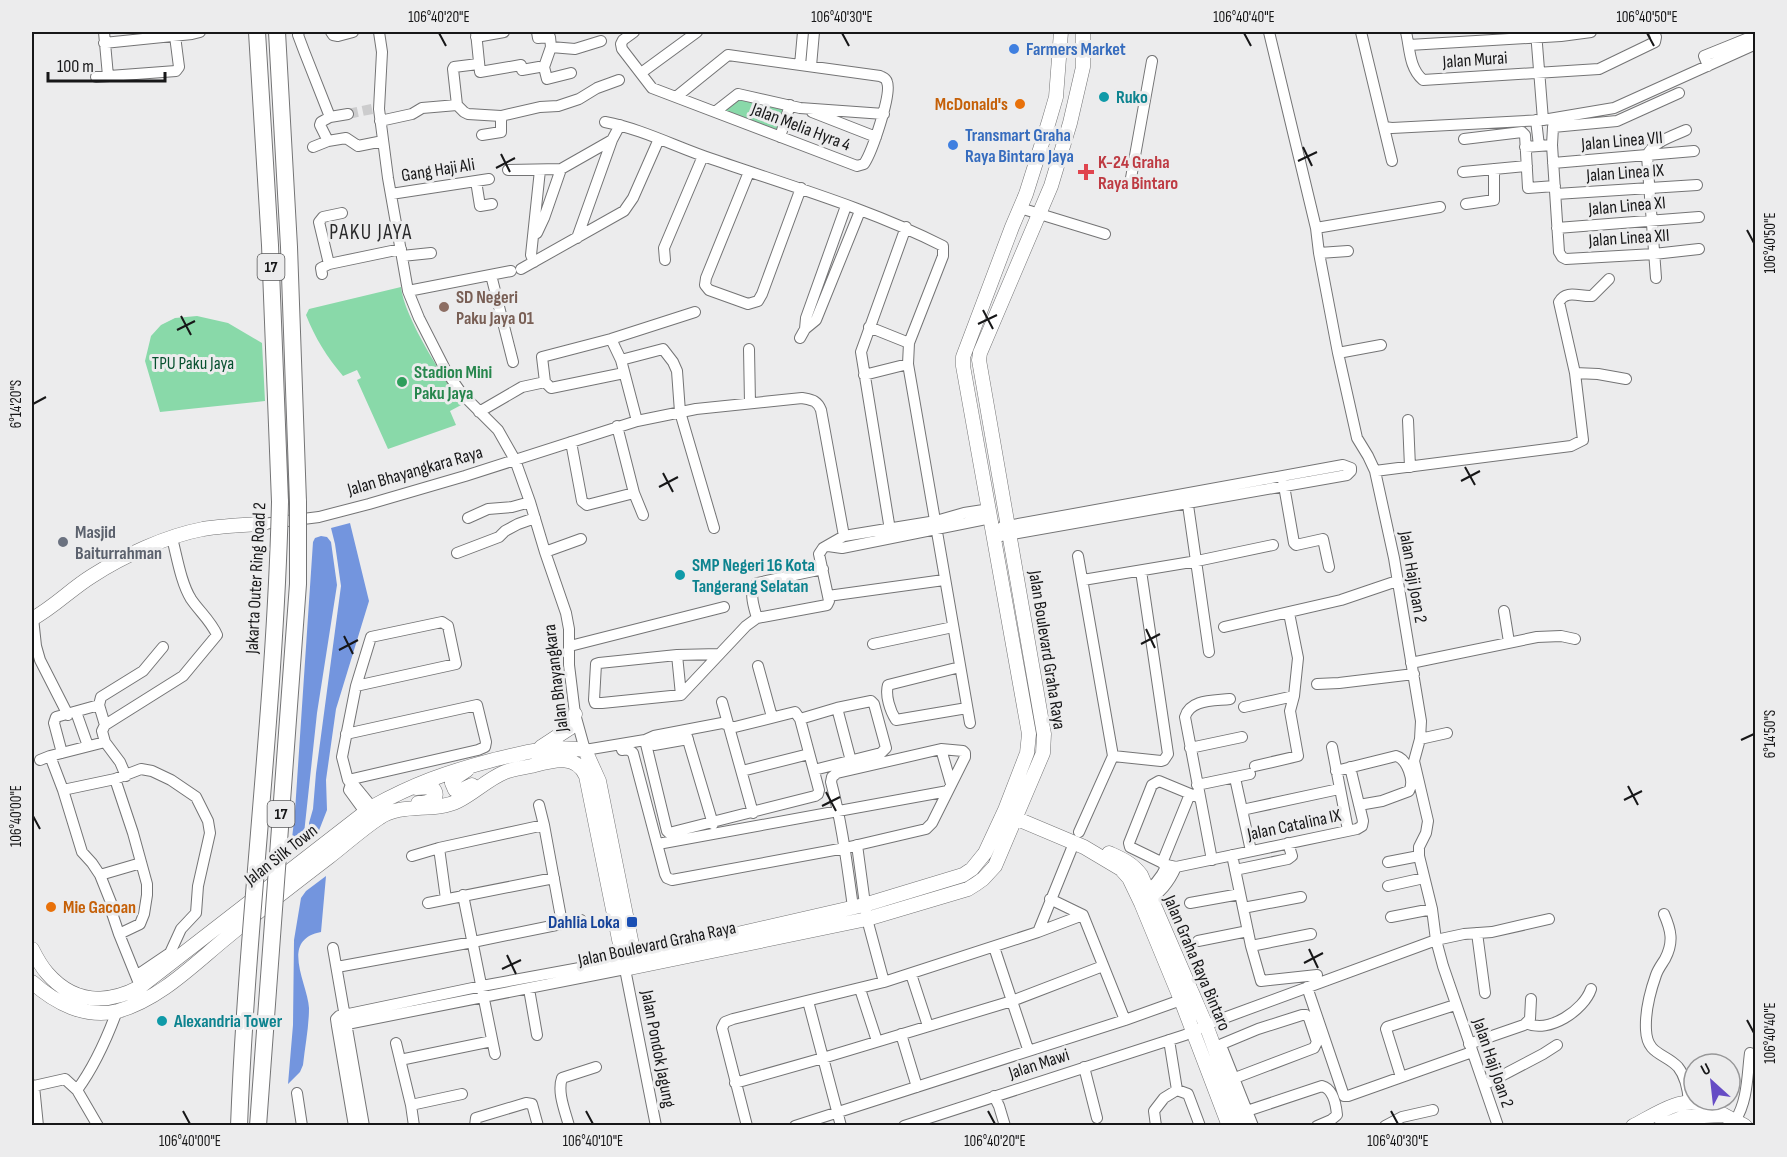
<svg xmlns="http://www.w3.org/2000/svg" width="1787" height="1157" font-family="'Sofia Sans Condensed',sans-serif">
<rect width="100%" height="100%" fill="#ececed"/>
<path fill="#89d9a9" d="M739,97L787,107L780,134L724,110Z
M401,287C404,317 444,380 463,404L450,411L456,425L388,449L357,380L361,378L357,370L343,376C327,357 315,338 306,315L309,309Z
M197,316L228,323L262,343L265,401L160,412L145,361L151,336L161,325L175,318Z"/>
<path fill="#7395de" d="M350,523L369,601L336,709L326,780L327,810L318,833L309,838V823L313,809L316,773L341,586L335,544L331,528Z
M321,536L327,537L331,542L337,585L317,713L303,843L294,850L291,848L295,811L313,542L315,538Z
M326,876L321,932C279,940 308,984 309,1008C309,1027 305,1046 303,1065L300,1072L288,1084L293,1025L294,940L301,898L306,891Z"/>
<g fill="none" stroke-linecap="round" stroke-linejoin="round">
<path stroke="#cccccd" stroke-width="10" stroke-dasharray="10 5" stroke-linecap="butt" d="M348,114L372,109"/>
<defs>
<path id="minor" d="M104,32L108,76
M299,32L298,35L304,51L330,117
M331,32L333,35L338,36L353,32
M379,32L382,52L379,109L388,178L408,291L419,318L446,371L462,394L498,430L515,460L530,502L545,552L566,613L569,629V665L575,714L585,750L645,740L654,736L722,723L735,727L795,712L800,719L819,790L818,794L815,796L669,833L667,831L645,740
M476,32L480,72L521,65L522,70L539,67
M537,32L538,38L550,37L551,47L544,67L547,79L571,73
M634,32L623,40L621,44L622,49L652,88L857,166L864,164C872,152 892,94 887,82C886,78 884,78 880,76L728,55L676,97
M1269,32L1316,228L1319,253L1338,353L1357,438L1368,456L1375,471L1394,558L1421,721L1420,739L1414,761L1428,821L1426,833L1419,847V856L1432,909L1436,940L1443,966L1498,1126
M1361,32L1392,161
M1406,32C1410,49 1409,68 1423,80L1599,69L1655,42L1656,37L1654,32
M1536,32L1543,120
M476,37L504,32
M104,43L192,34L200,32
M1409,45L1561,36L1591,32
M551,47L575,49L601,41
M800,65L803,32
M811,66L814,32
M1708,66L1704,56L1756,35
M641,73L697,32
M96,77L176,71L179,67L175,36
M1679,93L1617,121L1553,127L1552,145L1559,252L1562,257L1566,259L1654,254L1699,249
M457,105L453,69L454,67L478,64
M715,112L738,94L800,108L884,114
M812,112L876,137
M348,114L330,117L321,122L320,125L328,141L346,138L358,146L383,141
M1536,120L1539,146
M380,121L412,114L422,108L457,105L464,112L468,114L501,116L540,107L558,106L579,99L597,88L619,80
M605,122C642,129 676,147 712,159C790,186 870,209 943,246V256L909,343L908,364L970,723
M1384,127L1392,128L1543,120L1614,108L1756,44
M482,135L501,132V116
M780,137L790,105
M1464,139L1522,132L1525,135L1528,188L1555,186
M313,147L328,141
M1525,147L1552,145
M1553,163L1694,151
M508,170L561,169L612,140
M749,172L706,278L705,285L709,290L748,304L758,301L762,294L801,188
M1463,172L1527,166
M1131,178L1152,61
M476,181L480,206L492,204
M391,194L489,179
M1556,194L1697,185
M1466,204L1494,200V169
M1020,208L1105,234
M1316,228L1440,207
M1557,228L1699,217
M537,233L544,218L561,169
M577,238L612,140L620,125
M1319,253L1348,251
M402,256L431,253
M665,260L664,248L703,156
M534,262L531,255L540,170
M329,264L319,222L323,217L342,213
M521,269L624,211L633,198L659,139
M322,274L321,268L329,264L401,249
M491,275L513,362
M1656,278L1647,156C1652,142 1673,136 1686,130
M408,291L511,271
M869,327L909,343
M805,329L806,318L846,206
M800,338L805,329L816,320L860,211
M611,339L621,360L637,421
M749,349L750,403
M1338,353L1381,345
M621,360L663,349L673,362L677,371L680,412L714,528
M624,373L551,388L545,382L542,357L611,339L695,312
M1575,373L1598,374L1626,379
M864,375L908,364
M479,412L522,387L545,382
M1408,420L1410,467
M617,426L634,493L643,515
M571,442L582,501L587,505L634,493
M1375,471L1571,446L1583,440L1575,373L1559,302C1566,289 1580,297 1592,296L1609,279
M1283,480L1294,543L1296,545L1323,539L1329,567
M1187,498L1209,652
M468,518L488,509L512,507L530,502
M263,524L319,517L369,504L465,476L637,421L696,409L802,398C812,400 817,400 821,410L844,536
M890,530L861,352L906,227
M995,537L1347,475L1351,471V468L1343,465L1002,527
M828,546L842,548L991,518
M545,552L581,539
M457,553L499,537L505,531L518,524L535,518
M1078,556L1113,756L1079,832
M1083,580L1197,561L1273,545
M828,596L944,580
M1504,611L1509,642
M33,618L36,646L40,660L68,715
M757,618C754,607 748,592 757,583L823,569
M1224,627L1341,600L1397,581
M873,644L953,627
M570,646L724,607
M719,654L677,655L599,663L596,664L594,700L595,703H602L681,695L746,626L757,618L827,605L829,601L828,596L819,554L823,548L844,536L936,521L964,513L990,509
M677,655L681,695
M1411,663L1537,637L1561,636L1575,639
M758,666L772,717
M960,667L888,685C885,695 890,711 896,720L967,708
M1317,684L1339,683L1414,674
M356,686L456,664L448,626L442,622L371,637L356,686L342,757L348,780L351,784L349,790L365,812
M722,702L753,813
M1244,707L1294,696
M837,708L851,761
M76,712L88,746
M800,719L837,708L871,701L874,704L886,748L881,753L814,770
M105,725L183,676L217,635C211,621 199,611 191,599C181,583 177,557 172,538
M685,730L713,824
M346,734L477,705L486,742L485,747L478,750L348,780
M1420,739L1447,733
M646,743L654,745L688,739
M1332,747L1348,830
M1190,748L1242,737
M941,749L951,784
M622,750L628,749L633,753L665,874L667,878L672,880L845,848L926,829L932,823L965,757V753L963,751L941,749L837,773L832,777L831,782C842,823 847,865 853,907
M62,753L54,723L56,717L99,705
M50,756L63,790L82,852L92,863L100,875L112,905V913L119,934L138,981
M1113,756L1161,761L1164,760L1168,754L1141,571
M40,760L50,756L105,742
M1255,766L1298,756L1290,711L1294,696L1298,658L1289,613
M742,771L809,754
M1336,771L1396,756C1407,759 1415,781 1409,791L1382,801L1359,805
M126,776L120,762L105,742L102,731L105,725L99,705L101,697L143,671L163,647
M1235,778L1251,851
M115,779L133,833L147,884V895L144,914L140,924L119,934
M354,785L372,807
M1197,785L1250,774
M63,790L115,779L141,769L152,771L171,780L196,797L208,821L210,833L198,886L196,913L181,929L170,953L136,976
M1200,798L1159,781L1152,785L1129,843L1130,847L1167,865L1176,867L1357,829L1362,826L1363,821L1350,767
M539,805L544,825L562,923
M1242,810L1339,789
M658,844L948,791
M857,845L867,919L884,982
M439,848L446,899
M1232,855L1251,946L1261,981L1317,975
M412,856L439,848L544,825
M1212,860L1185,717C1190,699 1214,701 1230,699
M1388,862L1419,856
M1162,863L1190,794
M1235,870L1288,859L1292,856L1288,843
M100,875L141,863
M1388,886L1424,878
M1142,893C1153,888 1162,876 1167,865
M463,895L495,1054
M1050,899L1083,915L1125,1020
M1145,901C1159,896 1170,881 1176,867
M428,903L554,878
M1190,903L1240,894
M1243,908L1301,897
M1664,914C1671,930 1674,942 1665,959C1662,964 1658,969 1656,975C1650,992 1645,1012 1646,1030C1647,1055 1665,1053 1678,1067C1686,1077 1688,1089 1689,1102
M1391,917L1432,909
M1038,932L1074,843
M1477,933L1485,993
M1198,941L1248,931
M1251,946L1311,934
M994,947L1028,1049
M333,948L364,1126
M337,967L473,942L581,920
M911,974L928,1026
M1307,987L1344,1096H1348L1472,1052
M529,989L537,1035
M860,989L877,1041
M808,1001L841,1126
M1526,1023C1549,1034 1584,1010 1591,989
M337,1026L625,969L656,1126
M901,1034L917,1087
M1169,1040L1177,1090L1188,1094L1200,1126
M396,1043L411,1105L414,1126
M1469,1044L1524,1025L1530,1019L1531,999
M400,1060L492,1041
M1084,1067L1097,1118
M1401,1077L1386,1029L1387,1027L1455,1005
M1235,1078L1314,1048L1317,1042L1309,1018L1306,1015H1302L1258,1029L1222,1044V1048L1253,1126
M735,1083L823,1058L1012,1001L1103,966
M32,1085L34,1086L65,1079L77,1090L98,1126
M1484,1085L1543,1054L1557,1045
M34,1086L38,1126
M77,1090C94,1067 107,1038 117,1011
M297,1093L302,1126
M994,1096L999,1106L1005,1126
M411,1105L462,1094
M1247,1111L1322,1086C1333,1089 1336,1104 1337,1115L1331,1120L1317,1126
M1735,1121C1748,1100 1747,1076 1750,1053
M354,1126L337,1026L336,1019L339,1016L482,986L623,960
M475,1126L476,1118L526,1103L532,1104L538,1126
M569,1126C565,1111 557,1092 562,1078L596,1067
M747,1126L722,1028L725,1022L733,1019L884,982L1038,932L1083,915
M795,1126L1125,1020L1181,1000
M904,1126L1185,1035L1216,1021L1436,940L1464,934L1492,932L1549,919
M1156,1126L1154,1111L1164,1098L1177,1090
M1385,1126L1402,1117L1433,1110"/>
<path id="major" d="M32,619C54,607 71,589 92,576C123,556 166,536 203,529C222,526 243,525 263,524
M541,747L570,728L575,714
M467,770L455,778L452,783L455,790L459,791L472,785
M416,788L432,787C443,799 427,803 418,803
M1015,818L1084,847L1121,869L1129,878L1141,903L1181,1000L1229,1126
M1109,853C1122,859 1132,863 1141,875L1206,1025L1243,1126
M32,949C36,957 41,966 47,973C73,1003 106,1005 140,987L372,807C414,784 447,772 493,760C526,752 551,745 585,750L599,781L636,965
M637,957L864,905L963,875L972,869L985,853L1005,810L1027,753L1029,734L963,366V357L1012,227L1026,194L1049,121L1056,97L1061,32
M32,982C55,1003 86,1019 118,1011C160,999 193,965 226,938C260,910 295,883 329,857C346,844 362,829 379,818C402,802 434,813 458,801C474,793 488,779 505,772C513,769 522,768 531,766C550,761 576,752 586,776L625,969L867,919L968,889L976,884L983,879L995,866L1043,753L1044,734L979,360L980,353L1051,186L1070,123L1083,67V32
M1633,1126C1653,1116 1680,1096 1703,1104C1711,1107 1717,1112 1724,1115C1731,1119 1738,1122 1745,1126
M1661,1126L1684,1117L1723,1115"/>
<path id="highway" d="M257,32L270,245L280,502
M277,32L289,247L298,502"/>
</defs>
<use href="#minor" stroke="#747475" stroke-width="12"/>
<use href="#major" stroke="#747475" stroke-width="15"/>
<use href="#highway" stroke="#747475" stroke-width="18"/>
<use href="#minor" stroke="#fff" stroke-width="10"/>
<use href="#major" stroke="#fff" stroke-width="14"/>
<use href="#highway" stroke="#fff" stroke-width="16"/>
<defs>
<path id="highway-bridge" d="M239,1126C247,917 275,710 280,502
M258,1126L298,584V502"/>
</defs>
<use href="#highway-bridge" stroke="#747475" stroke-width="18" stroke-linecap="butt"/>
<use href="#highway-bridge" stroke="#fff" stroke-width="16"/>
</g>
<path fill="none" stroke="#171718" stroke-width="2" d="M439,33L446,46M842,33L849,46M1244,33L1251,46M1647,33L1654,46M1303,147L1312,166M501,154L510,172M1298,161L1317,152M496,168L515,158M1747,230L1754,243M983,310L993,329M181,316L191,335M978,324L997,315M177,330L195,321M33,404L46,397M1465,467L1475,485M663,473L673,492M1461,481L1480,471M659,487L678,477M1146,629L1155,648M344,636L353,654M1141,644L1160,634M339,650L358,640M1741,740L1754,734M1628,786L1638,805M826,792L836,811M1624,800L1642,791M822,806L840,797M33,816L40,829M1309,949L1318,968M507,955L516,974M1304,963L1323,953M502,969L521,960M1747,1020L1754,1033M183,1111L190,1124M586,1111L593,1124M988,1111L995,1124M1391,1111L1398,1124"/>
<g fill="#3f7fe0" stroke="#ececed" stroke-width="2">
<circle cx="1014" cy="49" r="6"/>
<circle cx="953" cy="145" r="6"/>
</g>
<g fill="#0f9aa8" stroke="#ececed" stroke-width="2">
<circle cx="1104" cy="97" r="6"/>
<circle cx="680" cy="575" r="6"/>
<circle cx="162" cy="1021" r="6"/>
</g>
<g fill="#e8710a" stroke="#ececed" stroke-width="2">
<circle cx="1020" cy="104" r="6"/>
<circle cx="51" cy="907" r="6"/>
</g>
<path fill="#e0444e" stroke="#ececed" stroke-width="2" d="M1083 163h6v6h6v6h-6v6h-6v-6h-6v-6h6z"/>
<circle fill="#8d6e63" stroke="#ececed" stroke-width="2" cx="444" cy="307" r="6"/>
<circle fill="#2e9e5b" stroke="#ececed" stroke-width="2" cx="402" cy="382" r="6"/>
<circle fill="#6b7280" stroke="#ececed" stroke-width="2" cx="63" cy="542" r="6"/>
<rect fill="#1a4fb4" stroke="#ececed" stroke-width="2" x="626" y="916" width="12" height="12" rx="3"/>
<g text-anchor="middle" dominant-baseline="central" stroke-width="6" stroke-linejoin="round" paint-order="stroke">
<g fill="#ececed" stroke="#575758" stroke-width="1.5">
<rect x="257.5" y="254" width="27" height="26" rx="4.5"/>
<rect x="267.5" y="801" width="27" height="26" rx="4.5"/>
</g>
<g font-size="16" font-weight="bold" fill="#171718">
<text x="271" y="267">17</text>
<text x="281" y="814">17</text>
</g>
<g font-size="18" font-weight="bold" fill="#366cbe" stroke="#ececed" text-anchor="start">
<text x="1026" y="49">Farmers Market</text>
<text x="965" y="135">Transmart Graha<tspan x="965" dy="21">Raya Bintaro Jaya</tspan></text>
</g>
<g font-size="18" fill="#171718" stroke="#ececed">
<text transform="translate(1475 60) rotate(-4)">Jalan Murai</text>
<text transform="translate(801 127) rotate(21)">Jalan Melia Hyra 4</text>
<text transform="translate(1622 141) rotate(-5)">Jalan Linea VII</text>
<text transform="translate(438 170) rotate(-9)">Gang Haji Ali</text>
<text transform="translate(1625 173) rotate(-4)">Jalan Linea IX</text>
<text transform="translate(1627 206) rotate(-5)">Jalan Linea XI</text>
<text transform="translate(1629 238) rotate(-4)">Jalan Linea XII</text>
<text transform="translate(415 471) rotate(-16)">Jalan Bhayangkara Raya</text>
<text transform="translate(1413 577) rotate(80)">Jalan Haji Joan 2</text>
<text transform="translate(256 578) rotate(-87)">Jakarta Outer Ring Road 2</text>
<text transform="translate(1047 650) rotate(81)">Jalan Boulevard Graha Raya</text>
<text transform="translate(556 678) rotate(-97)">Jalan Bhayangkara</text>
<text transform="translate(1294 825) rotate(-12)">Jalan Catalina IX</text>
<text transform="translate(281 855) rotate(-38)">Jalan Silk Town</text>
<text transform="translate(657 944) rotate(-12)">Jalan Boulevard Graha Raya</text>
<text transform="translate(1197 963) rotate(67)">Jalan Graha Raya Bintaro</text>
<text transform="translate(658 1049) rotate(79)">Jalan Pondok Jagung</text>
<text transform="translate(1493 1063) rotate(71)">Jalan Haji Joan 2</text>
<text transform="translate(1039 1064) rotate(-18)">Jalan Mawi</text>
</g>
<g font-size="18" font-weight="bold" fill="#0d838f" stroke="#ececed" text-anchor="start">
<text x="1116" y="97">Ruko</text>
<text x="692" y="565">SMP Negeri 16 Kota<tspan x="692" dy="21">Tangerang Selatan</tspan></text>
<text x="174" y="1021">Alexandria Tower</text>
</g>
<g font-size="18" font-weight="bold" fill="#c56008" stroke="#ececed" text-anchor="end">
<text x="1008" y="104">McDonald's</text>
<text x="63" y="907" text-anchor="start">Mie Gacoan</text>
</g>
<g font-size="18" font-weight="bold" fill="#be3a42" stroke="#ececed" text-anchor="start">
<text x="1098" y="162">K-24 Graha<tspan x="1098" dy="21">Raya Bintaro</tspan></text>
</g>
<g font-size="18" font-weight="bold" fill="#785e54" stroke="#ececed" text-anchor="start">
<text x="456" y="297">SD Negeri<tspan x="456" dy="21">Paku Jaya 01</tspan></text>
</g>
<g font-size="18" fill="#085130" stroke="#ececed">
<text x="193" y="363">TPU Paku Jaya</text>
</g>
<g font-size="18" font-weight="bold" fill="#27864d" stroke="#ececed" text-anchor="start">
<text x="414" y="372">Stadion Mini<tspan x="414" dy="21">Paku Jaya</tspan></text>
</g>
<g font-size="18" font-weight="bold" fill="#5b616d" stroke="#ececed" text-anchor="start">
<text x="75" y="532">Masjid<tspan x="75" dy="21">Baiturrahman</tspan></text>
</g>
<g font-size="18" font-weight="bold" fill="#164399" stroke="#ececed" text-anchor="end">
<text x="620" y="922">Dahlia Loka</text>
</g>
<g font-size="21" letter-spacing="1.5" fill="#29292a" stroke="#ececed">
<text x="371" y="232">PAKU JAYA</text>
</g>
</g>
<rect width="1787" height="1157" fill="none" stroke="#ececed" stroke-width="66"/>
<g transform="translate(1712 1082) rotate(333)"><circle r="28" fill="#ececed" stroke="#979798" stroke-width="1.5"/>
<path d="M0-4.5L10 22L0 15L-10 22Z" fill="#664cc5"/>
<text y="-9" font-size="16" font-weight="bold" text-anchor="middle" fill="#171718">U</text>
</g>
<path d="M48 72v9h117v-9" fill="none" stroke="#171718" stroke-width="3"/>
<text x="57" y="72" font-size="18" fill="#171718" stroke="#ececed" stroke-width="4.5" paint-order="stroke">100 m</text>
<rect x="33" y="33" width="1721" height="1091" fill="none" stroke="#171718" stroke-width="2"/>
<g font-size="15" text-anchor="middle" fill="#171718">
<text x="439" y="22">106°40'20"E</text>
<text x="842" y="22">106°40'30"E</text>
<text x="1244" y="22">106°40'40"E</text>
<text x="1647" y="22">106°40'50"E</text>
<text transform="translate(1770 243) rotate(-90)" y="5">106°40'50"E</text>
<text transform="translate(16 404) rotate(-90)" y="5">6°14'20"S</text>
<text transform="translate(1770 734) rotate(-90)" y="5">6°14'50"S</text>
<text transform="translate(16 816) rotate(-90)" y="5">106°40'00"E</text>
<text transform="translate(1770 1033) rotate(-90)" y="5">106°40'40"E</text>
<text x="190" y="1146">106°40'00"E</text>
<text x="593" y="1146">106°40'10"E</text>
<text x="995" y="1146">106°40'20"E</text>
<text x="1398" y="1146">106°40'30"E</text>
</g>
</svg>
